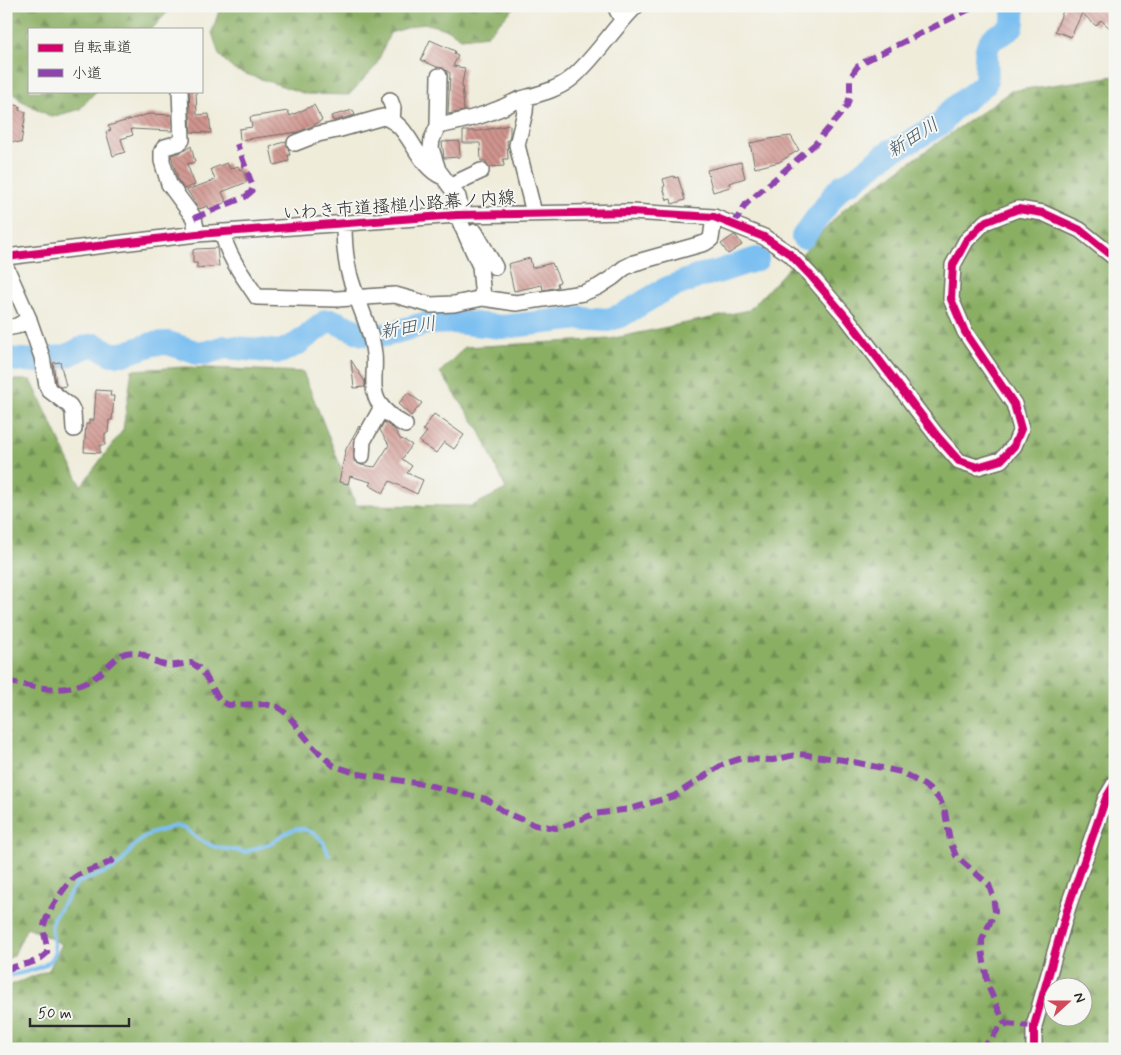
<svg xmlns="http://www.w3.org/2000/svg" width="1121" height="1055" font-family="Mynerve,'Klee One',sans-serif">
<defs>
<pattern id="forest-firs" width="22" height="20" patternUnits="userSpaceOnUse" patternTransform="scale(1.25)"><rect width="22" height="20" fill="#8aaf64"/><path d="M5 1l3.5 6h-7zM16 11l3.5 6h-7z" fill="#718f53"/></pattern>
<pattern id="building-back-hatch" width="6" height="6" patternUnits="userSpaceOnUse" patternTransform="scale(1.25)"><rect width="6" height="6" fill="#d0948e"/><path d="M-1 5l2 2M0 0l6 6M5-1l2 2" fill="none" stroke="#a97974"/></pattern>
</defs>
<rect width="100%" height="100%" fill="#f6f6f2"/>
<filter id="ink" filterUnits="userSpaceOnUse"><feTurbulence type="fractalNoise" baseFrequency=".02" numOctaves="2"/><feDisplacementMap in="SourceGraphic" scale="10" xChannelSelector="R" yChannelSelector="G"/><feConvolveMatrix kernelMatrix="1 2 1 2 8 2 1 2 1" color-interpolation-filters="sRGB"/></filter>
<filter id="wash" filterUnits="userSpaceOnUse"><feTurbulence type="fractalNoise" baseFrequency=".0096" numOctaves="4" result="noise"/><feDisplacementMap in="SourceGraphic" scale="20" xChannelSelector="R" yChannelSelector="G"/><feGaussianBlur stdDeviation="1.12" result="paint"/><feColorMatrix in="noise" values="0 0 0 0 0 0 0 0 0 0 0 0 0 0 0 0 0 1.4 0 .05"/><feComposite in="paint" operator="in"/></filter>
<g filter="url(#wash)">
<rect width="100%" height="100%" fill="#efecda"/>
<path fill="url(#forest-firs)" stroke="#5a6d48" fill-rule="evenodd" d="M6,6H173L152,29H29V91H96L80,109L52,117L20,100L6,86Z
M215,6H514V8L487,35L461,38L449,30L424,23L390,33L376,66L349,95L306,94L234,70L219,55L212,32L219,11Z
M1115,76V1049H6V987L49,970L62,944L27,927L14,955L6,960V380H31L81,486L123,430L132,370L185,367L303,372L356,505L472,506L506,489L479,429L440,372L465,347L610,339L749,310L845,208L1011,91ZM1054,988H1084V1018H1054Z"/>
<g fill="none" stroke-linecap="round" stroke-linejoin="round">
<path stroke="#7bbff1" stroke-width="4" d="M6,977C19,972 55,970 55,950C54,938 49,931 53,919L77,883L112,870L122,862L133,847L147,835L175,826L186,829L198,839L215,847L245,852L272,843L284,834L296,829H304L317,835L324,843L329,855"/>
<path stroke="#7bbff1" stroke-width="24" d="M803,237L837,191L843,185L851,182L890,151L906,144L942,123L949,112L985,84C989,72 984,60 987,49C990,34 1006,35 1012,26C1014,21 1013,12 1013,6
M6,359L38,361L66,356L85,347L96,345L111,354H123L153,344L168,343L198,353H205L225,347L280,352L297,344L327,321H333L363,334L385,335L427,323L456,322L502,327L580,318L608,320L622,315L666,289L702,275L717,272L757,259"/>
</g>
<g id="blocks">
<path fill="url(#building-back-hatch)" d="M1065,6H1115V33L1101,20L1096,26L1082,13L1071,37L1055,31Z
M430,40L455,51L454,54L458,56L453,66L465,68L462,84L464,111L448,114L450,73L443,68L437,67L421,60Z
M189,91H196L197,115L209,114L211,133L191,132Z
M6,103L20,106L19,110L26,112L21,143L8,141L9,135L6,134Z
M314,105L322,120L312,126L298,132L240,140L239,129L252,127L250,117L288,111L290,116Z
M353,110L355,115L333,121L331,116Z
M149,114L172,115V131L131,129L133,135L121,139L125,152L113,156L106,132L111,130L108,126Z
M510,125V134L509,140H507L508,159H503L504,166L489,167L486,161H481L480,143H463V131H479Z
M791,136L799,150L779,162L755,168L750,143L775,138Z
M286,141L290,155H288L289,161L274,165L270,147Z
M459,141L460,157L444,158L442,142Z
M191,146L195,162L187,164L195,185L184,189L178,180L171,155L182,152Z
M741,162L745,178L729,183L730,187L713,192L707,170Z
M227,163L230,169L238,166L240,170L242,169L247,182L222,192L226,201L224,203L209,209L208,206L199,209L187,190L215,180L211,169Z
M674,176L675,178L678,177L685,200L672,204L671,199L667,200L663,187L665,186L663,179Z
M734,235L736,236L742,245L728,254L721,244Z
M217,248L219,266L197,268V263H193V250L196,249Z
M530,258L532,268L552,263L560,282L557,283L558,287L543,290L542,285L514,291L508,264Z
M351,360L365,382V387L354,388Z
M60,362L66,386L60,387L56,383L53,363Z
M96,390L111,391L110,396H114L112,420H109L108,433H105V445H100V453L84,452L86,424H89V420H94Z
M408,393L422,403L411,416L398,404Z
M434,414L464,435L454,449L444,442L436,453L419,442L427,432L423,430Z
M384,422L395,430L401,440L402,439L412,445L402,459L412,466L407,473L423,480L417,494L390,481L383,493L369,485L371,482L350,476L348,484L339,482L346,449L359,426L360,427L354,440V461L361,465L375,467L389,445L380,430Z"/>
</g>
</g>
<g filter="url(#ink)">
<use href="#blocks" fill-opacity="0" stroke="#706f68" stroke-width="1"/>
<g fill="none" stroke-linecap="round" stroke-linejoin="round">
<defs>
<path id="minor" d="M615,6L622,20
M439,76L438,126L432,139L431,148L438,170L458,197L462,215
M180,91L182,140L179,143L165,147L162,151V161L169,184L194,218L197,234
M526,98L525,112L517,145L534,213
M390,100L393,108L392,121
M438,126C458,122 477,118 496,110C505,107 512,102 521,99C539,94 558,90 573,77C597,56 613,28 636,6
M295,143L318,134L337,130L383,117C412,124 414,165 443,177
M452,187L462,180L481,171
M457,215L480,266L483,298
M344,224C344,241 345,257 349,273C356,301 371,326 374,354C376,370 370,390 379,403C385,413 396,420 405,425
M222,232C228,257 243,276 257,297L337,299L395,295L431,305L454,304L483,298L516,303L583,293L598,287L612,278L624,268L634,263L705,243L711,239L714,217
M475,232L495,267
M6,257L197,234L457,215L631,212L714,217L764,237L790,254L810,275L847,318L937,436L959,461L977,467L1001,460L1014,446L1021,429L1014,404L965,332L951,299L953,265L966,241L985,222L1018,209L1043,213L1080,230L1115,258
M6,267L28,317L42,357L47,386L49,390L70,406L73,412L74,429
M6,328L17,326L29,319
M362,456L363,441L382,407
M1034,1049V1026L1068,907L1106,798L1115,783"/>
</defs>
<use href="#minor" stroke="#706f68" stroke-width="18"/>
<use href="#minor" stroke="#fff" stroke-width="15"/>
<path stroke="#8e44ad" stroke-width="6" stroke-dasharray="12 6" stroke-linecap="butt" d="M194,218L245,197L251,192L253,187L237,144
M733,225L746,204L815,144L839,116L847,106L850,96V78L857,67L867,60L976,6
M6,681C38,688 71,697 99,674C108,667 115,656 126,653C145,649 149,662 165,665C174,667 183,663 192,663L202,670L220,701L229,705L264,704L278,707L287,714L315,749L334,766L359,774L428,785L486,799L506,813L535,825L556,828L564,826L594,814L630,809L674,796L722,765L739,759L773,760L799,754L844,760L901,772L924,785L935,794L941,802L945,812L950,841L956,856L989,885L993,896L995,911L982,940V950L988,986L1005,1024
M6,970C22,962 31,968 47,953C48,944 43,936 44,926C45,916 66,883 75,877C89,868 102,869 117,857
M979,1049L991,1040L999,1027L1005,1024L1034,1026"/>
<defs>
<path id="cycleway" d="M6,257L197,234L457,215L631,212L714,217L764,237L790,254L810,275L847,318L937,436L959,461L977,467L1001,460L1014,446L1021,429L1014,404L965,332L951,299L953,265L966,241L985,222L1018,209L1043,213L1080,230L1115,258
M1034,1049V1026L1068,907L1106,798L1115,783"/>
</defs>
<use href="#cycleway" stroke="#f6f6f2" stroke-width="11"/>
<use href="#cycleway" stroke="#d6006c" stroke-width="8"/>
</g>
</g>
<g text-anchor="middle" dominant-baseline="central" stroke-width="4" stroke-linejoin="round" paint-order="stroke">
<g font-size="18" fill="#2b2b2b" stroke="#f6f6f2">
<text transform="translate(399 206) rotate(-4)">いわき市道搔槌小路幕ノ内線</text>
</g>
<g font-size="19" font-style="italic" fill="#435766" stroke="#f6f6f2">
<text transform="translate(913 138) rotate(-32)">新田川</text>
<text transform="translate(408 328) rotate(-9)">新田川</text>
</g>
</g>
<rect width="1121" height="1055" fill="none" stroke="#f6f6f2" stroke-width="25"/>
<rect x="28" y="28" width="175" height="65" fill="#f6f6f2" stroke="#a5a5a2"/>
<rect x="38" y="44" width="25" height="8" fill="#d6006c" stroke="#a5a5a2"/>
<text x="72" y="52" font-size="15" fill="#2b2b2b">自転車道</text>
<rect x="38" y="69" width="25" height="8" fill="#8e44ad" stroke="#a5a5a2"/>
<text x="72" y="78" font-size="15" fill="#2b2b2b">小道</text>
<g transform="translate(1068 1002) rotate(69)"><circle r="24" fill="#f6f6f2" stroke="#a5a5a2"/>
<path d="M0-4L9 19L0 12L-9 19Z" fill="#d1495b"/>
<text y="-8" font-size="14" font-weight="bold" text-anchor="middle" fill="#2b2b2b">N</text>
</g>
<path d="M30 1018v8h99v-8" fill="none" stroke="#2b2b2b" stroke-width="2.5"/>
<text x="38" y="1018" font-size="15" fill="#2b2b2b" stroke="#f6f6f2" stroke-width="4" paint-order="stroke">50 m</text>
</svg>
